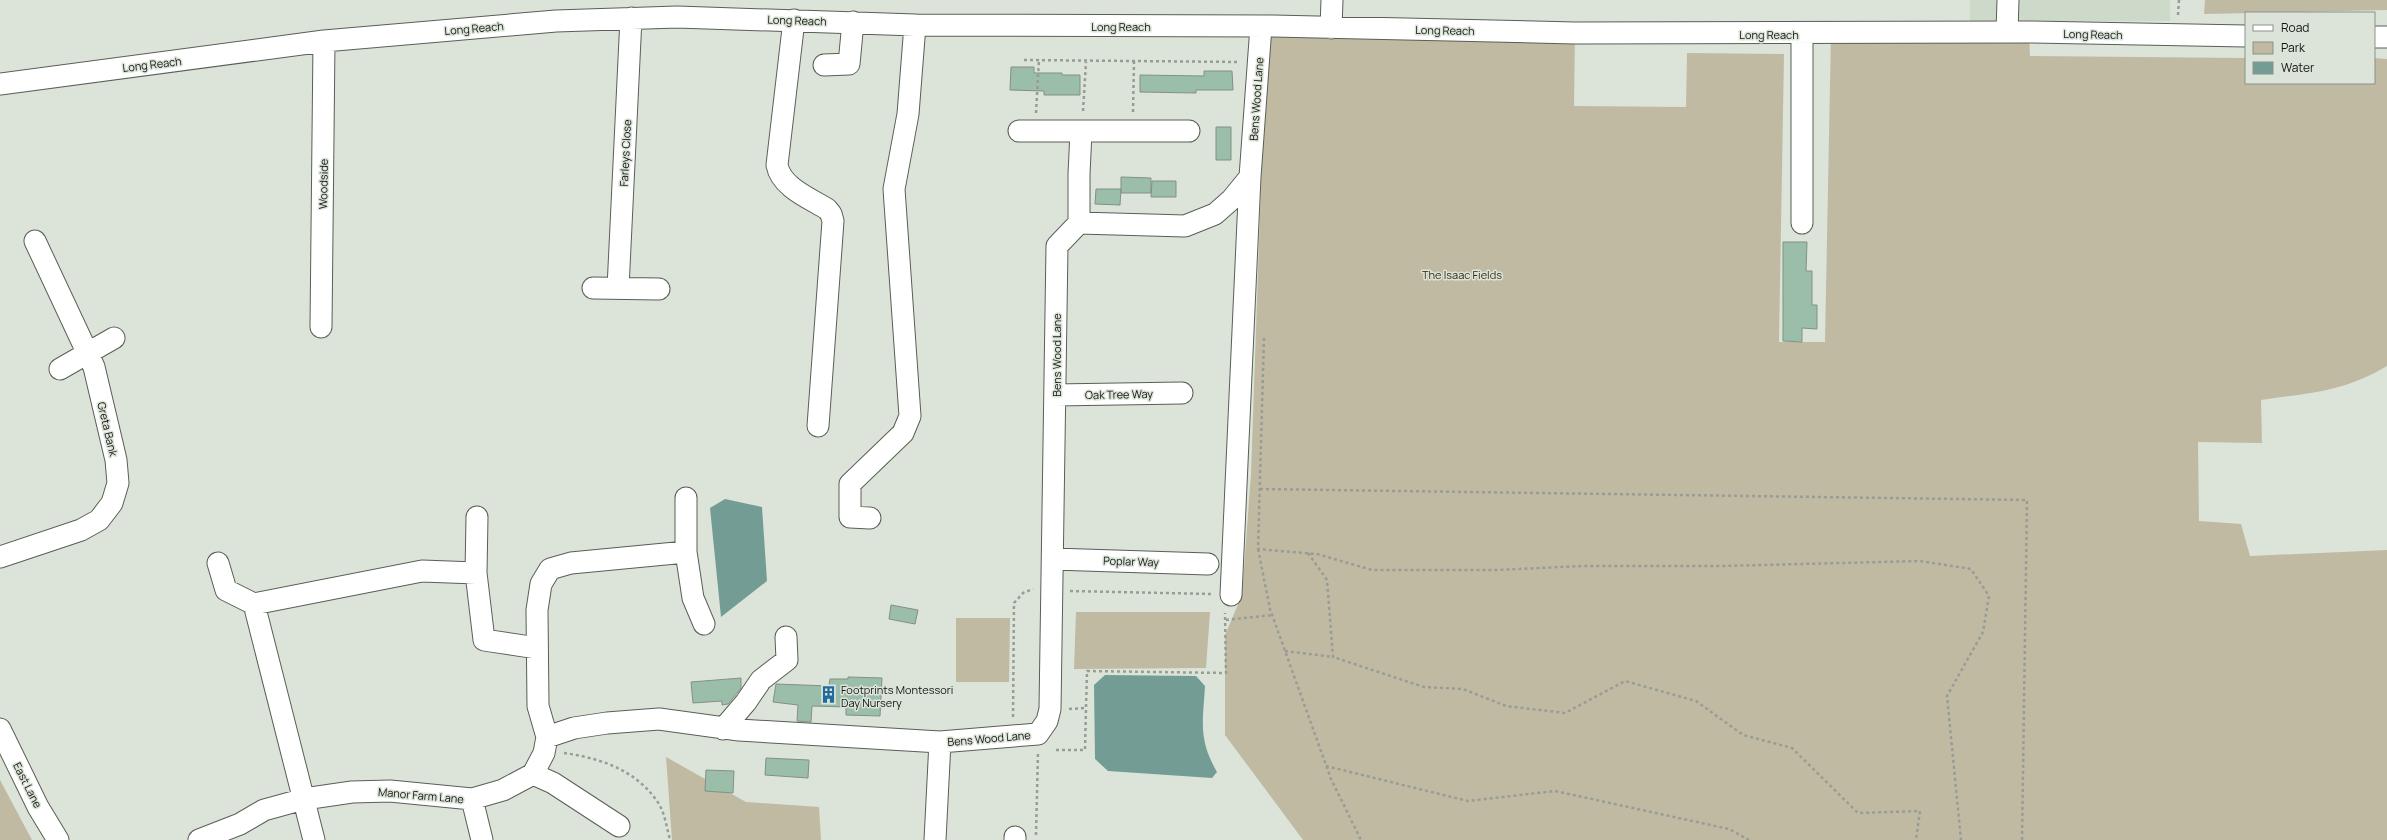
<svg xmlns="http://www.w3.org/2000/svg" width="2387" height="840" font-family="Manrope,sans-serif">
<rect width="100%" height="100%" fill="#dce4d9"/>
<path fill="#cddac9" d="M1970,0H2170V21H1970Z"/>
<path fill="#c0baa3" d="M2205,0H2387V10L2204,14Z
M1261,26L1575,33L1574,106L1686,107L1687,53L1784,54L1779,342H1825L1831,33L2029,32L2030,56L2246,58V83H2374V58L2387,59V366C2344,392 2309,393 2261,400L2262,443L2198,442L2199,521L2241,524L2250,556L2387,550V840H1303L1225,735V635L1242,595L1251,474L1266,40Z
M1076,612H1210L1206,668L1074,669Z
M956,618H1010L1009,682H956Z
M666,757L746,802L819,807L821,840H672Z
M0,780L32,840H0Z"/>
<path fill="#739d94" d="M725,499L762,507L767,581L721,617L710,508Z
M1105,675L1196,676L1205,686C1203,722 1198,739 1217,772L1212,778L1108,771L1095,759L1094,685Z"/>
<path fill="#9bbea9" stroke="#838f87" d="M1011,67H1034V73H1062V75H1080V95H1044V91L1010,90Z
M1204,71H1232L1233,90H1196V93L1140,92V75L1204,76Z
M1216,127H1231V160H1216Z
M1121,177L1151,178V193H1121Z
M1152,181H1176V197H1151Z
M1096,189H1121L1120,205L1095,204Z
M1783,242H1807L1806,271H1812V305H1817V329L1802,328V342L1783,341Z
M891,605L918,610L915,624L889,619Z
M848,677L882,678L880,716L846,715V707L812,706L811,722L797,721L798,705L773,702L776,684L829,686L830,679H848Z
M741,678V688L728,704L722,705V701L693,703L691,682Z
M766,758L809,760L808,778L765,775Z
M706,770L734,771L733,793L705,791Z"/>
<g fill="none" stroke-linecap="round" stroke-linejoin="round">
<defs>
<path id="minor" d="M794,20L777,165C781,187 809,198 827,209L831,214L833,221L818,426
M1331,28L1332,0
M2007,32L2008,0
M1802,34V223
M2374,37H2387
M824,65L849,64L853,22
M0,84L324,41L556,21L677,17L915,25L1273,26L1575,33L2029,32L2246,36
M1019,131H1189
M1079,223V174L1081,132
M593,288L659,289
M618,288L631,18
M321,327L324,41
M60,369L114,338
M1055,395L1182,393
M686,498V552L693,598L704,624
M870,518L850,517V484L903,433L910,416L894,189L908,114L915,25
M0,557L81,530L99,520L112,503L118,483L116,460L94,367L35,241
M1053,559L1208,564
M218,563L226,590L254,604L422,571L476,573L484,640L537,648
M476,573L477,517
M1231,595L1250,177
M254,604L314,840
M0,729L38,807L58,840
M723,729L746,702L761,680L787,660L786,637
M547,737L574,728L607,723L659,719L739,730L940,742L1038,734L1047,721L1050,709L1057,246L1079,223L1185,226L1215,214L1232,199L1250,177L1261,26
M533,774L553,783L619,826
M472,799L482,840
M199,840L240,824L264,810L304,799L352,792L390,791L472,799L503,790L533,774L544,753L547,737L538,706L537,610L541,584L550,569L571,563L686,552
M935,840L940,742
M1015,840V837"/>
</defs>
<use href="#minor" stroke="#585f56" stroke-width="23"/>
<path stroke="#979d95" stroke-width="2.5" stroke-dasharray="3 3" stroke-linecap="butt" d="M2178,15L2179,0
M1024,60L1240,62
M1083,111L1086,62
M1133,112L1134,61
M1036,113L1039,59
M1264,338L1258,549L1317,554L1372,570H1497L1581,566H1722L1920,561L1971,569L1989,596L1983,632L1947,696L1961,840
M1260,489L2027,500L2022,840
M1258,549L1270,609L1331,779L1361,840
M1308,553L1327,580L1333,657L1424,687L1463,689L1506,706L1565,713L1625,681L1696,701L1743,735L1792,748L1858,813L1920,811L1916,840
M1070,591L1213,594
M1226,620L1272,615
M1285,651L1333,657
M1069,709L1086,708L1087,671L1226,673L1225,613
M1013,717L1014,603L1023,593L1033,589
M1056,750H1085L1086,708
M564,753C601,758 638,771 659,804C665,814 667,829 670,840
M1326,766L1468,801L1555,791L1729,829L1749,840
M1036,835L1038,752"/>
<use href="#minor" stroke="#fff" stroke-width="21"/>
</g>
<defs>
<symbol id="building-bare" viewBox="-9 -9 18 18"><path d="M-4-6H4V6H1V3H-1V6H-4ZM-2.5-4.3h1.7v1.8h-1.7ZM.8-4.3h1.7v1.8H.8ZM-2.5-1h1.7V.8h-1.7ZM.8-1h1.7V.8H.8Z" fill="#216a9e" stroke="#dce4d9" stroke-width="2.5" paint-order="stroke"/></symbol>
</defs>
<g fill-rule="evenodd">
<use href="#building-bare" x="816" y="682" width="25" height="25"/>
</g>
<g text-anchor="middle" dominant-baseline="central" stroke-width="3" stroke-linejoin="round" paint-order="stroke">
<g font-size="11" fill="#121511" stroke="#dce4d9">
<text transform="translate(797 20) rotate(2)">Long Reach</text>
<text x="1121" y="26">Long Reach</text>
<text transform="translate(474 28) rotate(-5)">Long Reach</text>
<text transform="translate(1445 30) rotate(1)">Long Reach</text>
<text x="1769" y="34">Long Reach</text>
<text transform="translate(2093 34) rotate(1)">Long Reach</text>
<text transform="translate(152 64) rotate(-7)">Long Reach</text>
<text transform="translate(1256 99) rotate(-86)">Bens Wood Lane</text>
<text transform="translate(625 153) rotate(-87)">Farleys Close</text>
<text transform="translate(323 184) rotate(-89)">Woodside</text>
<text transform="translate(1056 355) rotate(-90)">Bens Wood Lane</text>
<text transform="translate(1119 394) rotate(-1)">Oak Tree Way</text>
<text transform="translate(108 429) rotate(77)">Greta Bank</text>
<text transform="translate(1131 561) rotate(2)">Poplar Way</text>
<text transform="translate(989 738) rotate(-5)">Bens Wood Lane</text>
<text transform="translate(28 785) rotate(63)">East Lane</text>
<text transform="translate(421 795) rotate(5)">Manor Farm Lane</text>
</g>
<g font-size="11" fill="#30290b" stroke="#dce4d9">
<text x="1462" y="274">The Isaac Fields</text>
</g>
<g font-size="11" fill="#121511" stroke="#dce4d9" text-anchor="start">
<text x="841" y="689">Footprints Montessori<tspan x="841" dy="13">Day Nursery</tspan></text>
</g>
</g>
<rect x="2245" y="12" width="130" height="72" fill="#dce4d9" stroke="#8b9189"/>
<rect x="2253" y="25" width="20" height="6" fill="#ffffff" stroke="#8b9189"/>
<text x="2281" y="32" font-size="12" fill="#121511">Road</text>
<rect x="2253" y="42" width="20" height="12" fill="#c0baa3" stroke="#8b9189"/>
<text x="2281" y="52" font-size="12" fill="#121511">Park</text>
<rect x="2253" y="62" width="20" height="12" fill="#739d94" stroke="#8b9189"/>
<text x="2281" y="72" font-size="12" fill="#121511">Water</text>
</svg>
